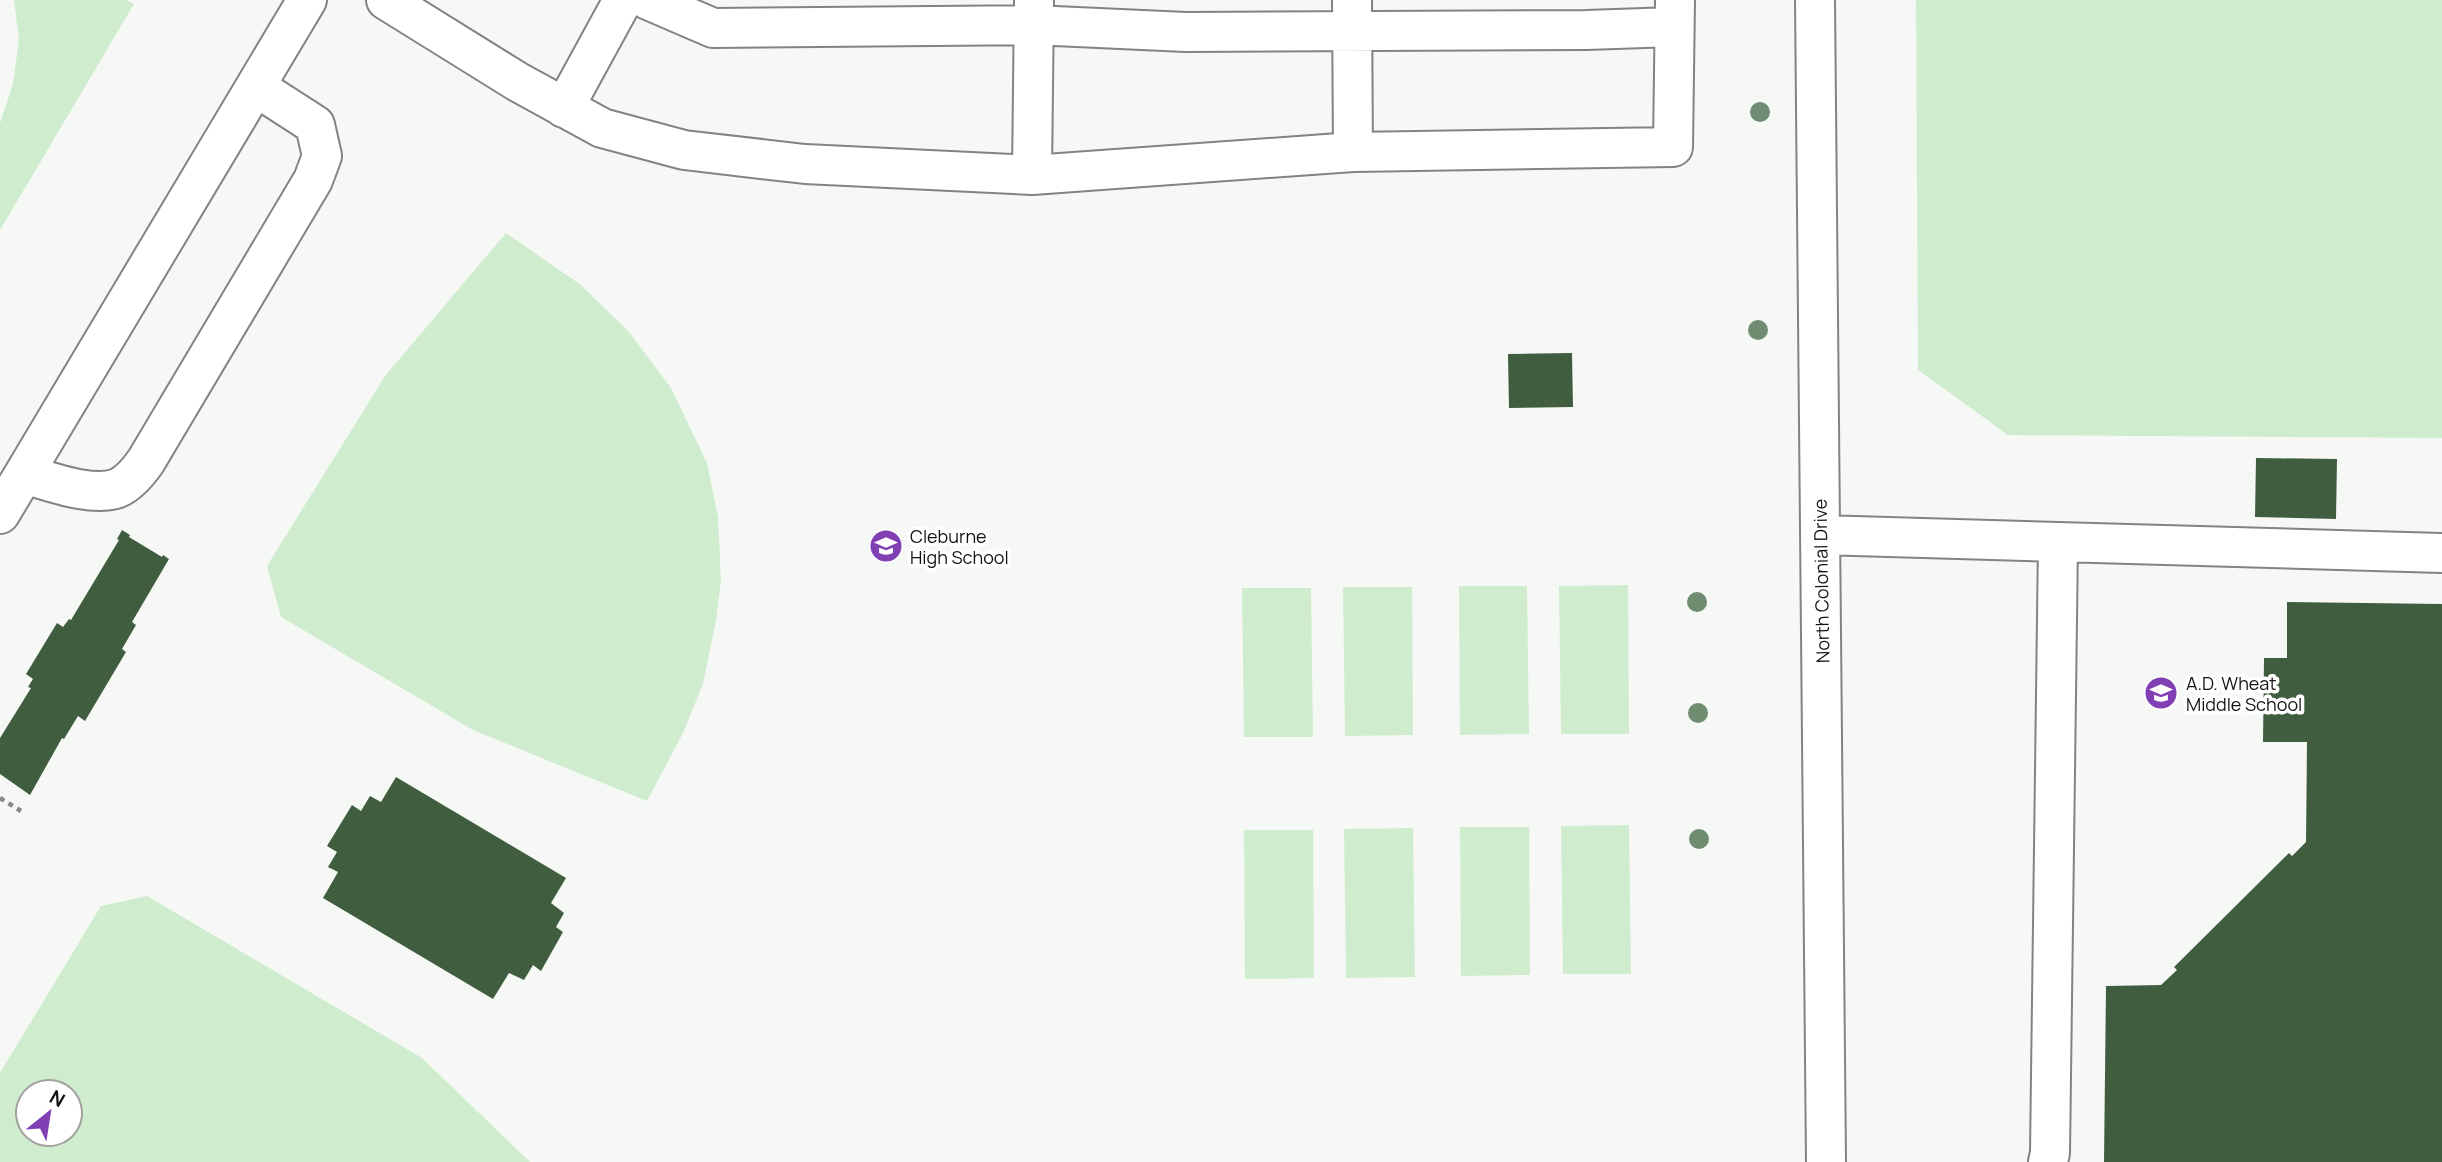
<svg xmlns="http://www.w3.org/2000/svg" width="2442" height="1162" font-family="Manrope,sans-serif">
<rect width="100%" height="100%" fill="#f6f8f6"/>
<path fill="#cfedce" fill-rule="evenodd" d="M14,0H126L134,4L0,230V123L13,84L19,39Z
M1916,0H2442V438L2008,435L1918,370Z
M506,233L581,285L629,332L671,388L707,463L718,517L721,581L716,620L703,684L683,733L647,801L473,730L281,617L267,566L385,376Z
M1628,585L1629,734H1561L1559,586Z
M1459,586H1527L1529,734L1460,735Z
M1343,587H1412L1413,735L1345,736Z
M1242,588H1311L1313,737H1244Z
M1629,825L1631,974H1563L1561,826Z
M1460,827H1529L1530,975L1461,976Z
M1413,828L1415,977L1346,978L1344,829Z
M1244,830H1313L1314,978L1245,979Z
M147,896L422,1058L530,1162H0V1073L101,906ZM28,1092H70V1134H28Z"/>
<path fill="#405e3f" d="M1572,353L1573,407L1509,408L1508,354Z
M2256,458L2337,459L2336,519L2255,517Z
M122,530L130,535L129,537L162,557L163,555L169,559L132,622L136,625L122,649L126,652L85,721L78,716L64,739L62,738L30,795L0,774V738L31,688L28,687L33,679L26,674L57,623L63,627L69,619L71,620L119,540L117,539Z
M2287,602L2442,604V1162H2104L2106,986L2161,985L2177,970L2174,967L2289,853L2292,856L2306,842L2307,742H2263L2264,658H2287Z
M396,777L566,878L551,903L564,913L556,927L563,932L541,971L533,965L524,980L509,973L493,999L323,898L338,872L328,867L337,852L327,846L352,805L361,811L370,796L381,802Z"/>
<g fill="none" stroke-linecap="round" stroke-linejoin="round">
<defs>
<path id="minor" d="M386,0L518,82L602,128L684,150L805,164L1032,175
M648,0L713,28L1033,25L1186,32L1586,30L1674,27
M1034,0L1032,175L1353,152L1673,147L1675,0
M1352,0L1353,152
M1815,0L1826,1162
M256,87L315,125L322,156L313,180L146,461C139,471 129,483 118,488C93,498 49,481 24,474L307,0
M564,108L623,0
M0,514L24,474
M1820,535L2442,553
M2048,1162L2050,1153L2058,542"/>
</defs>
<use href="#minor" stroke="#818481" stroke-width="42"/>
<path stroke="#888987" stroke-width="4.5" stroke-dasharray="5 5" stroke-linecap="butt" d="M0,798L21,811"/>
<use href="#minor" stroke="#fff" stroke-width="38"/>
</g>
<g fill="#6f8c71">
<circle cx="1760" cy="112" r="10"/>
<circle cx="1758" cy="330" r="10"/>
<circle cx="1697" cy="602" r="10"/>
<circle cx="1698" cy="713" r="10"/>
<circle cx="1699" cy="839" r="10"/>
</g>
<defs>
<symbol id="school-disc" viewBox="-11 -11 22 22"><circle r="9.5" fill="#8040b4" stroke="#fff"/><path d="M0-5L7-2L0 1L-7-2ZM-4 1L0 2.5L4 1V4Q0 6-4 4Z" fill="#fff"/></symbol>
</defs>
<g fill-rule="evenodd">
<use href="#school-disc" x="867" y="527" width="38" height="38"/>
<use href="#school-disc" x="2142" y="674" width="38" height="38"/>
</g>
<g text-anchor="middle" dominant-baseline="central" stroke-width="7" stroke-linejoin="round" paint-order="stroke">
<g font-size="18" fill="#131312" stroke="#fff" text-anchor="start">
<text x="910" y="536">Cleburne<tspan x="910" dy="21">High School</tspan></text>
<text x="2186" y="683">A.D. Wheat<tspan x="2186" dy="21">Middle School</tspan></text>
</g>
<g font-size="18" fill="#131312" stroke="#fff">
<text transform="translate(1821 581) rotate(-91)">North Colonial Drive</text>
</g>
</g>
<g transform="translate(49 1113) rotate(30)"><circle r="33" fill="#ffffff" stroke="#a1a1a0" stroke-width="2"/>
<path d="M0-5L12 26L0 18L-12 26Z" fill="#8040b4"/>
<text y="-10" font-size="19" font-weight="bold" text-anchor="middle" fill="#131312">N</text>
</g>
</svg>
